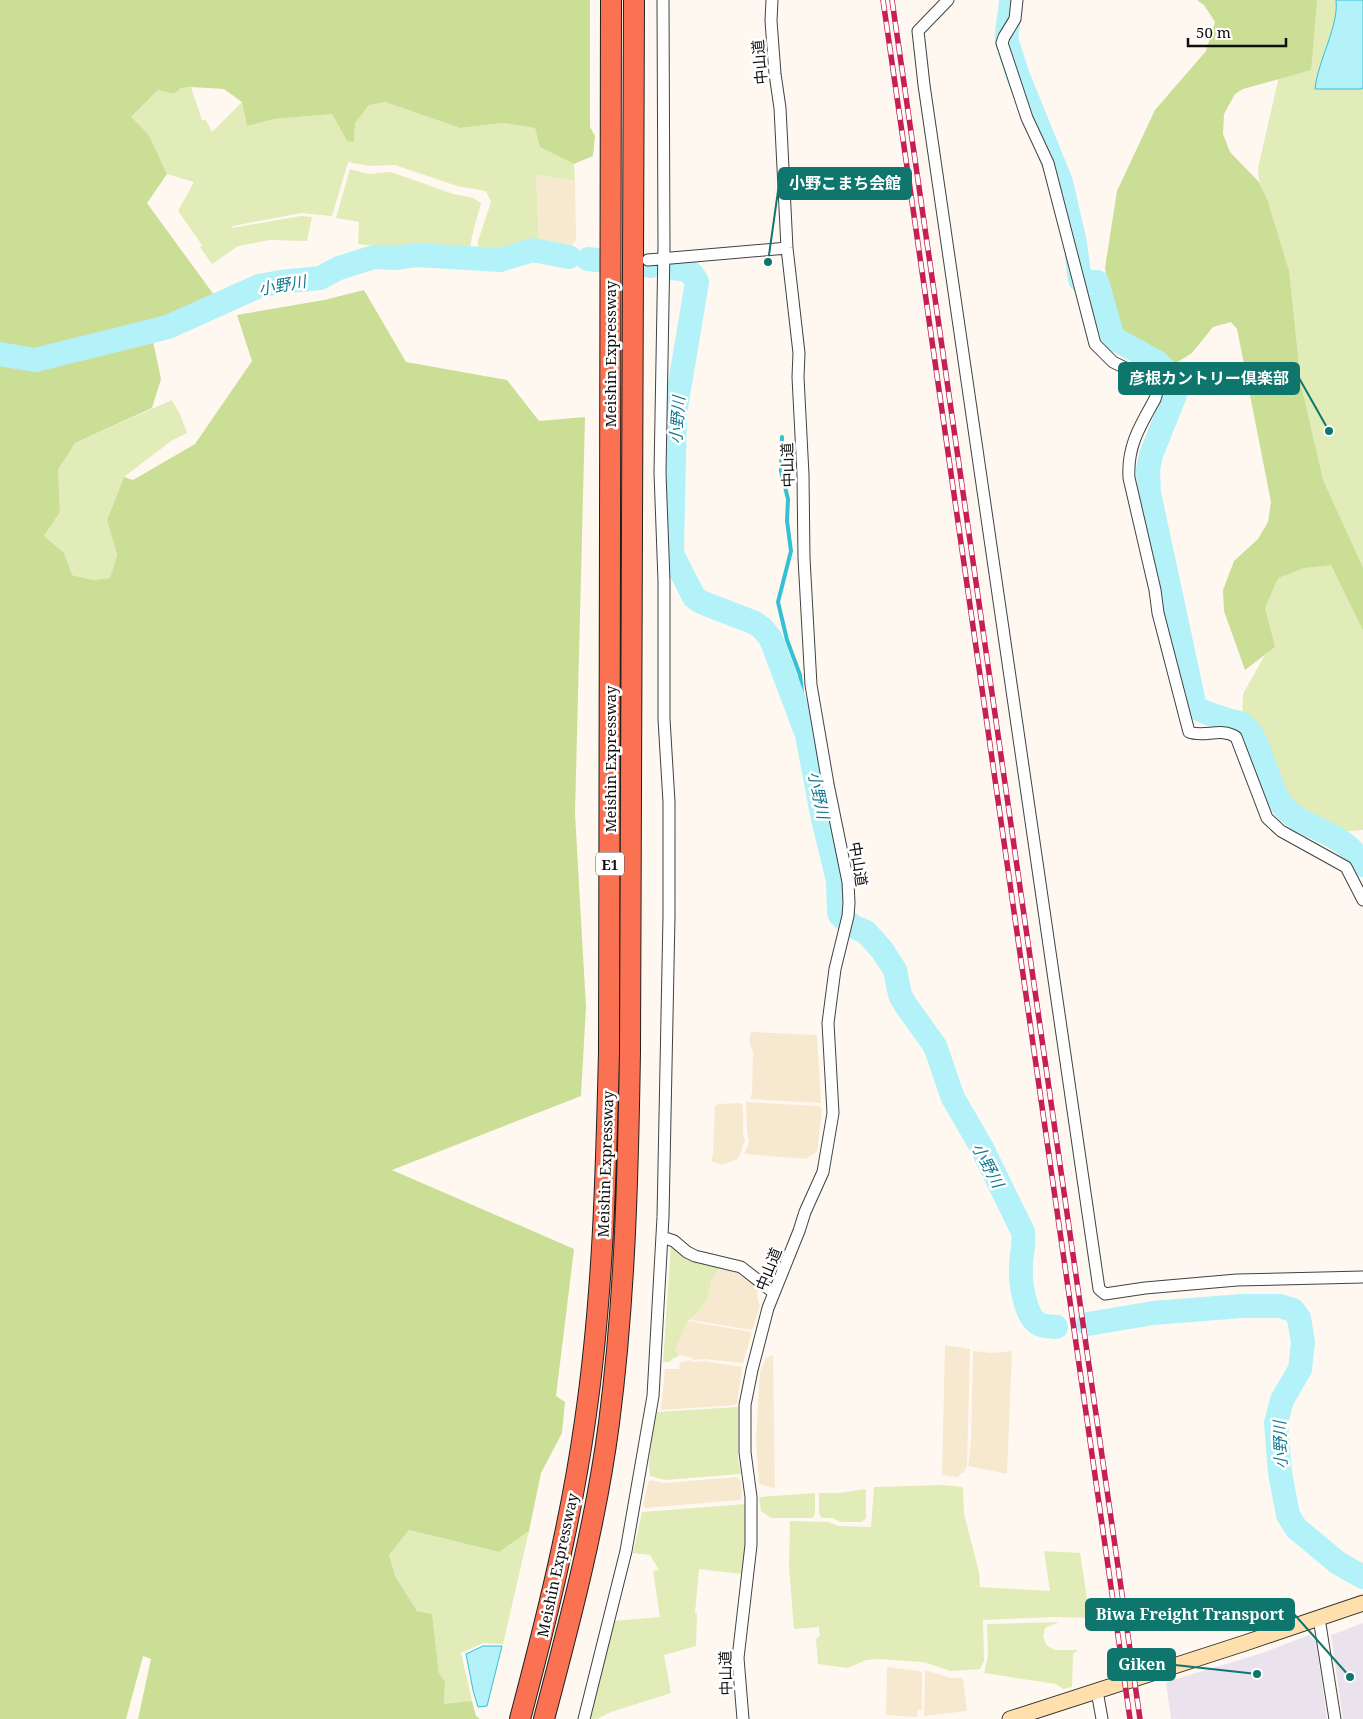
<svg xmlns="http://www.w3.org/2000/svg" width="1363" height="1719" font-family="'Noto Serif','Noto Sans JP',serif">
<rect width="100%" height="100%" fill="#fff8f1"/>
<path fill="#eae3ee" d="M1363,1623V1719H1343L1331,1635Z
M1309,1635L1316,1641L1327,1719H1171L1166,1682L1262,1653Z"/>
<path fill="#f7e9cf" d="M536,175L575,181L576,239L571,248L539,242Z
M751,1032L817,1035L821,1103L750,1099L752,1093L753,1052L749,1041Z
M746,1102L819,1106L822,1109L817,1152L806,1159L744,1154L749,1143L747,1131Z
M741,1103L743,1106V1133L745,1141L738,1159L722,1165L711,1161L713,1154L715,1106L718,1104Z
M721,1269L736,1272L758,1289L757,1297L760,1306L752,1330L690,1320L698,1313L707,1299L712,1279Z
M688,1321L752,1332L743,1363L704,1359L694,1360L690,1357L680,1355L675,1350Z
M945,1345L970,1349L967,1467L963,1473L960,1474L958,1477L942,1475Z
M973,1351L993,1353L1012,1351L1007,1474L968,1466L971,1444Z
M773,1355L775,1486L774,1488L759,1484L756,1439L760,1371L766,1358Z
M689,1360L693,1362L703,1361L742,1367L737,1405L661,1410L665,1369H679L680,1363Z
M737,1477L741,1481L742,1497L740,1500L645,1508L643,1504L649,1480L664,1483Z
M887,1667L920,1671L922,1673V1710H917V1717L886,1715Z
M925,1670L951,1678H963L967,1711L924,1716Z"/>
<path fill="#e1ecb8" d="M1289,0H1363V830L1338,832L1278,807L1242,724L1243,694L1266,653L1260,591L1273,570L1271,316L1258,168L1294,11Z
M191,87L202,120H206L212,132L242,102L247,126L274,119L332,114L347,141H354L355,123L369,104L385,102L460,128L503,123L535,128L541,147L574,164L575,181L536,175L539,242L527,243L503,249L478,248V241L491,202L486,191L457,186L395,165L369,166L348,162L332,216L301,213L233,226L232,228L301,216L312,217L307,241L270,240L238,246L212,264L200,247L202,245L178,211L194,182L167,174L149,135L130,118L158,90L174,94L181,88Z
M350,169L369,174L391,172L453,194L473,198L481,203L472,236L470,248L419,245L392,248L358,244L359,222L336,218Z
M172,400L180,414L187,433L171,441L124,477L107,520L117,555L110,578L93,580L72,575L64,553L44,536L60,512L58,470L75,443Z
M671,1244C690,1262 697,1262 722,1266L712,1279L707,1299L698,1313L688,1321L675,1350L680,1355L672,1359L670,1362H663Z
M738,1407V1458L741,1474L665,1480L650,1476L649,1464L655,1412Z
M942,1485L963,1487L964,1514L979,1572L980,1587L1050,1591L1044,1551L1080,1553L1090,1618L1054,1617L983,1620L984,1661L980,1669L951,1671L923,1662L878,1659L866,1660L848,1668L818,1664L816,1639L820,1636L819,1627L794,1629L789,1566L790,1521L828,1522L838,1526L871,1527L874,1487Z
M866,1489V1518L862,1522H840L833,1518H822L819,1514V1493H839Z
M815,1493V1514L812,1518H771L761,1511L759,1497Z
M746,1504V1538L742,1574L699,1569L695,1613H697L696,1646L664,1655L671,1693L611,1712L597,1719H587L613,1621L660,1617L653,1571L659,1570L650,1555L633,1553L642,1512Z
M409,1530L499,1552L529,1531L503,1644L483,1643L461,1653L472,1701L444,1705L445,1682L439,1673L432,1614L417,1611L395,1576L389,1555Z
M1059,1622L1045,1628L1043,1637L1047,1646L1055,1650H1078L1073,1654L1072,1687L1063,1689L1056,1684L984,1673L988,1656L987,1624Z"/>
<path fill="#cade96" d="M0,0H590V127L595,136L593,156L574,164L540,147L535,128L503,123L460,128L385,102L369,105L355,123L354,142L347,141L332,114L274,119L247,126L242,102L224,89L191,87L181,88L174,94L158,90L131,117L149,135L167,174L147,203L214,295L149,322L161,379L152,408L75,443L58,470L60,512L44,536L64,553L72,575L93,580L110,578L117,555L107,520L124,477L133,480L195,444L252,361L237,315L324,300L364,290L406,362L507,380L539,421L585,417L575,814L586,1007L581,1096L392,1170L574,1249L556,1396L565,1402L562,1433L541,1473L529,1531L499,1552L409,1530L389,1555L395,1576L417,1611L432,1614L439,1673L445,1682L444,1704L472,1701L476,1716L480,1719H138L151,1659L143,1656L126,1719H0Z
M1197,0H1317L1311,70L1243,89L1235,94L1224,114L1223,134L1230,152L1258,181L1267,199L1289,271L1301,385L1323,480L1363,568V630L1331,565L1304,568L1278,578L1265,608L1275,647L1245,670L1224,611L1223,590L1234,561L1258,539L1268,522L1271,502L1237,329L1231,322L1213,327L1192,353L1176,363L1154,353L1116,325L1105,268L1117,191L1155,110L1206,51L1215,22L1204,5Z"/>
<path fill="#b3f2f9" stroke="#36c0d4" d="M1336,0H1363V88L1361,89H1315C1318,60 1339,26 1336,0Z
M483,1646H502L487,1706L478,1707L473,1690L466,1654Z"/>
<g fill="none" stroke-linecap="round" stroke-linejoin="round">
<path stroke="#36c0d4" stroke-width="4" d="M782,437L781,471L788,499L787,521L791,551L778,602L787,640L800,675L807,735"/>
<path stroke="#b3f2f9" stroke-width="24" d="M1011,0C1011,11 1005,33 1007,42L1018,76L1061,182L1075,243L1080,280L1097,282L1113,338L1157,362L1170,375L1175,395L1151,455L1148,470L1149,493L1195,707C1206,714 1218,717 1231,721C1234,722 1239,722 1242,724C1259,734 1267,783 1280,802C1299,831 1343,828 1363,865
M588,259L597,260
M646,265L651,266
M669,268C682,269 691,268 697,282L675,413L672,548L673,556L694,597L701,602L755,623L763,629L771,639L807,735L823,819L838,881L839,913L841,916L852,926L866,932L882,950L895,970L900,995L905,1004L935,1046L953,1098L982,1148L1023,1232C1025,1243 1021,1255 1021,1267C1020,1281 1025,1315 1037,1323C1043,1327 1049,1326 1056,1327
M0,354L35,360L168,327L259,286L280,282L320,278L339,268L374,257L395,258L416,255L500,260L533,250L569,257
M1088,1324L1153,1313L1242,1306H1280L1293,1310L1299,1318L1303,1342L1300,1369L1282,1400L1276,1423L1280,1473L1288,1515L1296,1528L1338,1563L1363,1577"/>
<defs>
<path id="street" d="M948,0L918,31L924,85L1099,1289L1105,1294L1145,1288L1237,1280L1363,1277
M1017,0L1015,19L1004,37L1002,43L1027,118L1048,163L1095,344L1113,362L1154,382L1157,392L1155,399C1140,426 1127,446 1129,478L1155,590L1158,613L1189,732C1204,738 1221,727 1236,737L1267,818L1281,831L1346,867L1363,900
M648,260L787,248
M662,1237L674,1241L687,1252L695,1256L741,1267L774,1293
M1319,1618L1335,1719
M1097,1691L1102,1719
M584,1719L626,1551L653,1396L663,1217L669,916V802L664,719V581L660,473L664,247L663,0
M743,1719L738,1658L751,1545V1497L745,1452V1405L752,1370L768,1308L799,1231L805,1212L823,1172L833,1113L828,1023L835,969L848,916L849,903L848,882L828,784L811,685L804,558L803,475L798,377L799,353L787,248L780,108L775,74L771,21L772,0"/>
<path id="secondary" d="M1010,1719L1245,1643L1363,1603"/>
<path id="highway" d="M520,1719C546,1621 571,1521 585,1421C603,1298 606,1175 609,1052L611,0
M544,1719C570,1621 596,1523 609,1423C625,1300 628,1176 630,1052L634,0"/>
</defs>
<use href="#street" stroke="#424242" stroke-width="13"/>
<use href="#secondary" stroke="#313131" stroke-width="17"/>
<use href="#highway" stroke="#202020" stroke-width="22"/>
<use href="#street" stroke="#fff" stroke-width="11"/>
<use href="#secondary" stroke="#ffdfac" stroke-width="15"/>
<use href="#highway" stroke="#fb7253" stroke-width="20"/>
<defs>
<path id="rail" d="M883,0L1130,1719
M892,0L1140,1719"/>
</defs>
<use href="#rail" stroke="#c71f54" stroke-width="5.5"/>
<use href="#rail" stroke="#fff" stroke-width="4" stroke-dasharray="11" stroke-linecap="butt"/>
</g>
<g text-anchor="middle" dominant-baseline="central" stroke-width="5" stroke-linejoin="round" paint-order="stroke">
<rect fill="#fff" stroke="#575757" stroke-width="1" x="596" y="852.5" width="28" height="23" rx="4"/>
<g font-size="14" font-weight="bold" fill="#0f0f0f">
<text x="610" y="864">E1</text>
</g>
<g font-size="15" fill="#0f0f0f" stroke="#fff">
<text transform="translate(759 62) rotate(-95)">中山道</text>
<text transform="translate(610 354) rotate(-90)">Meishin Expressway</text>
<text transform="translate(787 465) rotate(-92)">中山道</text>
<text transform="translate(610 759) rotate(-90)">Meishin Expressway</text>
<text transform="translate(859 864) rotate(81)">中山道</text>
<text transform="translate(605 1164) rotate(-88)">Meishin Expressway</text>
<text transform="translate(768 1269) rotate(-68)">中山道</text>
<text transform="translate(557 1565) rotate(-78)">Meishin Expressway</text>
<text transform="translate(725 1673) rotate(-91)">中山道</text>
</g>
<g font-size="16" font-style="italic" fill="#117c91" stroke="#fff">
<text transform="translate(282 285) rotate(-10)">小野川</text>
<text transform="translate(677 420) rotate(-86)">小野川</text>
<text transform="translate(819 795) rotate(78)">小野川</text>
<text transform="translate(988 1165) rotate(62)">小野川</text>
<text transform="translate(1280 1445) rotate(-92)">小野川</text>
</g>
</g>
<path fill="none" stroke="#0f766e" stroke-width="2" d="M768 262L779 184M1329 431L1299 378M1350 1677L1294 1614M1257 1674L1175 1665"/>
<g fill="#0f766e" stroke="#fff" stroke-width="2">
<circle cx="768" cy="262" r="5"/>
<circle cx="1329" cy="431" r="5"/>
<circle cx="1350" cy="1677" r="5"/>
<circle cx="1257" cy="1674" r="5"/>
</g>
<g fill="#0f766e" stroke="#0f766e" stroke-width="2">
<rect x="779" y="168" width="132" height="31" rx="5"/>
<rect x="1119" y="363" width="180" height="31" rx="5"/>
<rect x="1086" y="1599" width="208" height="31" rx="5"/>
<rect x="1108" y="1649" width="67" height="31" rx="5"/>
</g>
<g font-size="16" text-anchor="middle" font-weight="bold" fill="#fff">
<text x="845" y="189">小野こまち会館</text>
<text x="1209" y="384">彦根カントリー倶楽部</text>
<text x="1190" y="1620">Biwa Freight Transport</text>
<text x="1142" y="1670">Giken</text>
</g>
<path d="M1188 38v8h98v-8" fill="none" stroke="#0f0f0f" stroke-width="2.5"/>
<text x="1196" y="38" font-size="15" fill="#0f0f0f" stroke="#ffffff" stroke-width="4" paint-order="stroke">50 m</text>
</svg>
